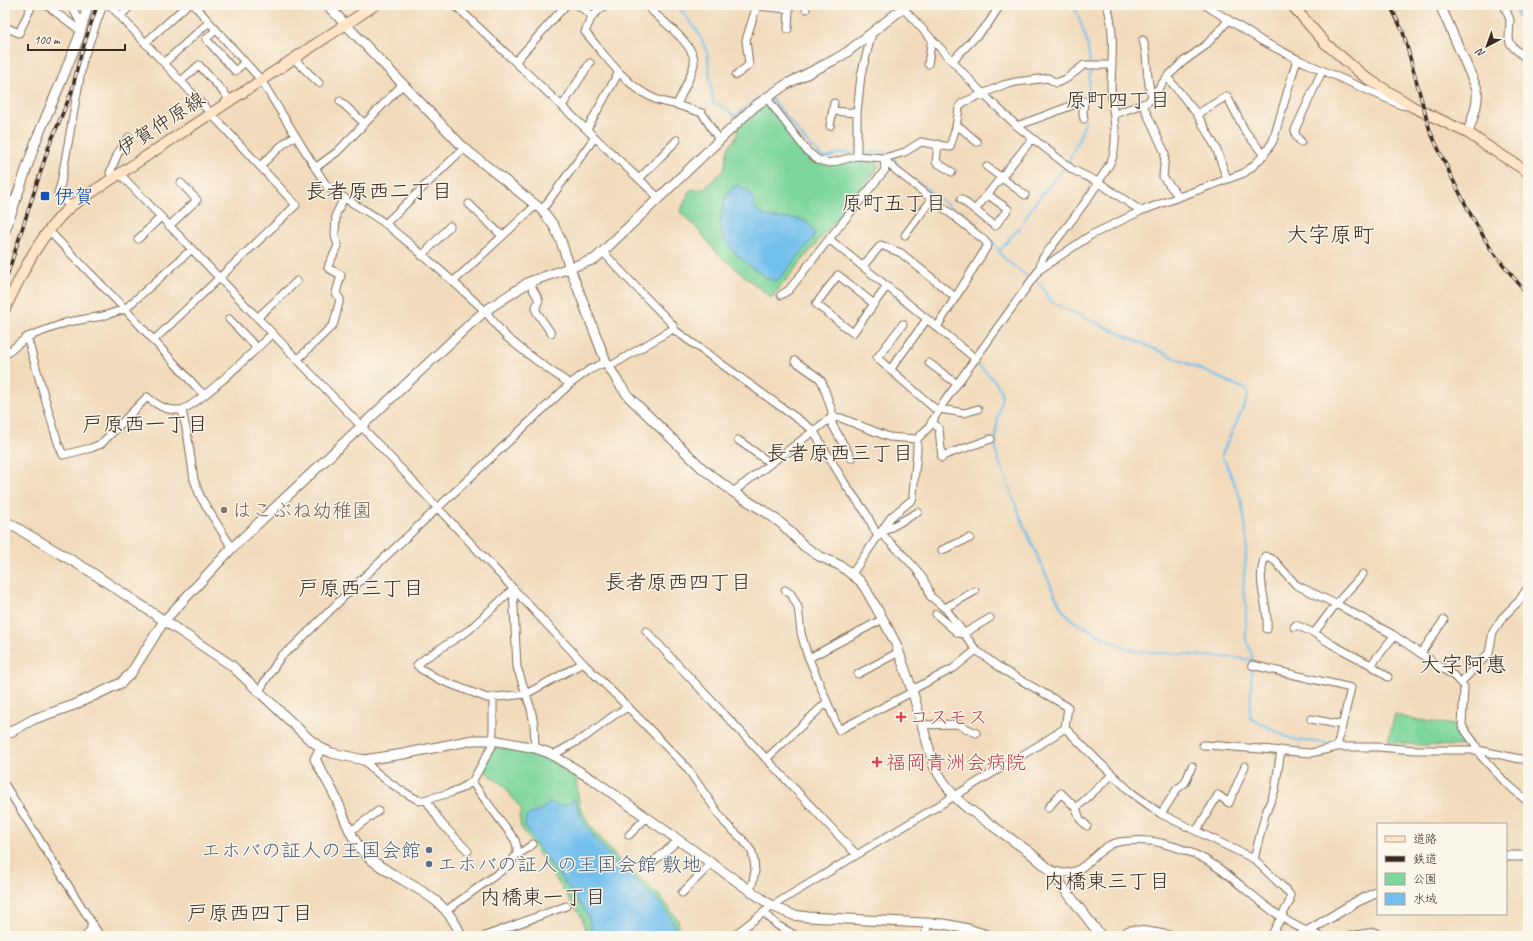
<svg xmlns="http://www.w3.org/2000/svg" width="1533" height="941" font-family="Caveat,'Klee One',sans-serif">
<rect width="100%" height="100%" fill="#fbf7ec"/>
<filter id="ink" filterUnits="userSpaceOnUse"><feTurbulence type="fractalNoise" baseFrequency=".025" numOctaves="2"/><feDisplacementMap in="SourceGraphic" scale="8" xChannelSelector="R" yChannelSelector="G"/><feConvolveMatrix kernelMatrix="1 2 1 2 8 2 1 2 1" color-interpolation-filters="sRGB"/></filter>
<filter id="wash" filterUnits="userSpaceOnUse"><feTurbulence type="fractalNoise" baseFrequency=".012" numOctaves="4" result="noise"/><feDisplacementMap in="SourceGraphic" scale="16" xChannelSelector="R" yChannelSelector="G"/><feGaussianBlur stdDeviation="0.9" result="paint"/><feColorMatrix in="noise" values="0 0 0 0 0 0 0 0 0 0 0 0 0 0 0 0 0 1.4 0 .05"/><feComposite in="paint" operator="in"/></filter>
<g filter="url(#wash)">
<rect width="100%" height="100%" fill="#f2dbbc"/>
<path fill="#7dd69c" stroke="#5c805d" d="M766,102L809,157C827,171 835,162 855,160C862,159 870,161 877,162L879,166L865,185L771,298L718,254L695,226L680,212L690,190L703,189L724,170L728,148L737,136L738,127Z
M1395,714L1411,719L1456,725L1472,746L1418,745L1388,741Z
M498,747L524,751L544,758L575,774L580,807L589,824L616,857L661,897L678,920L680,936H587L582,918L521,827L519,815L522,810L504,786L482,769L494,748Z"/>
<path fill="#73c0ed" stroke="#577586" d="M1513,5H1528V32L1521,23Z
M738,185C742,188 746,189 749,192C758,203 748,208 767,216C784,223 803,210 815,232L813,239L779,279L774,281L768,279C754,268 724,250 721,231C719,224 722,214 723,207C724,197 728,189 738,185Z
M574,798C582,824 599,845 618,864C636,882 675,909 677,936H593L588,915L536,844L525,826L526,817C535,810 542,812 550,802C559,807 567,808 574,798Z"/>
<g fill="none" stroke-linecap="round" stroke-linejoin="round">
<path stroke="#73c0ed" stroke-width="2" d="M677,5L698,32L707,52L713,104C723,104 728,110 735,116L766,92L768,95
M1074,5L1087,41L1090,63
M771,98L806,141L822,157L826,158L841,153H854
M1087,101L1091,67
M859,153L882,152L890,154
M893,157L896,159V166L953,209L993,242L1003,257L1016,268L1042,286L1049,300L1065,309L1247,390L1248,397L1222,454V458L1226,463L1241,500L1244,516L1247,541L1243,590L1246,602V640L1252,655L1250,718L1285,736L1296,740L1336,744
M1068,163L1084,126L1085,121
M1000,250L1020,227L1034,204L1065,167
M976,363C985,372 998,381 1002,394C999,415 992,439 998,459L1024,526L1056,597L1062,609L1073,621L1119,645L1135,651L1235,658L1252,660
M1384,744L1396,745
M1388,935L1389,936"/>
</g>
</g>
<g filter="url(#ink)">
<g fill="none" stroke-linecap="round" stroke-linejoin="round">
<defs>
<path id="minor" d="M46,5L81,31
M71,5L82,26
M110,5L296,205L153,341
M194,5L261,80L326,185C345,201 368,210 387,225C420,252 452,280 483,309C492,318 499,331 509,339C528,355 549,370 570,384
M455,5L659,198
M578,5L592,16L605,5
M648,5L653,12C664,22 697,47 694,64C691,78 682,92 677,105L702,113L719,140
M900,5L983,94L1017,126L1073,170L1098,182L1141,211
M1205,5L1262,41L1297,59L1401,105L1408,106
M1504,5L1510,20L1509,38L1510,43L1514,48L1528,60
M757,6L789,9L788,29
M806,9V5
M120,16L132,5
M592,16L585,32C606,56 625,86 655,99C662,102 670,103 677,105
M5,27L19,33L32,5
M216,30L206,39L235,71L245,62
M1143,40C1149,59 1145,77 1152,96
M145,43L187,5
M294,59L319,83
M952,61L988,24L1000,5
M515,62L566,5
M164,63L209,22
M928,64L931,44L934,41
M736,75L749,65L746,40L757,5
M1167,77L1197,114L1216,148L1227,179
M181,81L199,65L226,95L229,102
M766,97L807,151L818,160L830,163L857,156L884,158L905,152L921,142L950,147L956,127L959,108L962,103L1003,85L1016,82L1048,78L1056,83L1066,79L1084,65H1112
M340,101L364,123
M1143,105L1165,153L1163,177L1179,197
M562,106L590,63
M833,111L857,113
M1115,114L1148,102L1167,77L1184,61L1205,46L1229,20
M1197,114L1227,96L1245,131L1264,155
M830,126L834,103
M1017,126L1084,101L1083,114L1084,119
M956,127L961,128L977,142
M587,129L619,72
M1301,142L1296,136L1295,130L1322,71
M938,144L936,162L952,172
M857,156V113L861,75L872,33
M884,158L885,170L829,239L976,359
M884,158L893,168L984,240L988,245L937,327
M260,166L280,147L295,135
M987,167L1025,195
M315,168L337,152L403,84
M119,173L361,426L583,663L628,707L687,768L725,823L743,840L752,852L754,861L755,871L753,881L750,890
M112,178L110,173L118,153L129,137
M639,179L677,140
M5,192L6,196L14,206
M961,199L995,226L1008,209L988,195
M469,204L501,235
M71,206L60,198L58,193L61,183L83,60L103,5
M542,210L595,137
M975,210L1032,139
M385,224L464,148
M169,226L197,200L181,183
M48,230L125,309L199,390L205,395
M905,235L932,199
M138,239L161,217
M603,252L633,284L673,325V329L813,430L847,487L866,513L878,537
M422,256L450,226
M863,266L881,245L901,253L955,297
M1039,270L1042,259C1061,234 1082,209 1098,183C1103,174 1110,166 1113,156C1119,132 1111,108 1111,84C1112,58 1115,30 1107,5
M453,282L536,205
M529,282L539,300L536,307V311L551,333
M781,295L789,290L829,239
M874,304L838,275L816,304L853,333L887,286
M257,318L297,281
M229,319L257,348
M903,324L877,358L934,408L964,413L978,409
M27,337L58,443L63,455L91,448L101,444L147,397C157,405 166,411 180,410C196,408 257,348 272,334
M5,355L27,337L68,322L103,316L125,309L192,249
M297,360L332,326L334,323L340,299L336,293L341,275L328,268L329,264L338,246L335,236L336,214L344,198
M795,361L819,378L822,382L832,411V424L851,458
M929,363L957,384
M609,367L673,329
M890,370L927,319
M182,410L188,438L194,480L201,498L232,548
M932,421L939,429L942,458
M738,440L770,463
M942,456L991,439
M733,492L832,417L841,418L889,437L917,439
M881,533L918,512
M942,550L970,538
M852,574L891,517L913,499C913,479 918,459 917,439L929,427L942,405L1039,270L1091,235L1141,211L1244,173C1257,164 1265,155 1273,141L1297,59
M1363,574L1336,604L1314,633L1333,645L1371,665L1394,636
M513,589L469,630L424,659L417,665L421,669L440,680L487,698L526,694L583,663
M513,589L517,667L531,709L534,724L535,748
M785,590L791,594L798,607L801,633L807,654L839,730L912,692
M945,608L975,591
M936,614L958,633L963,634L990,618
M1294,627L1296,625L1314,633
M1267,629C1269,602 1255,585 1265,556L1274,560L1296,585L1336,604L1392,634L1454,676L1464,687L1462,726L1475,744L1481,756L1504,781L1528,802
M646,631L856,854
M1421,653L1444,620
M809,658L883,619
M1252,665L1351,688L1337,747
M1371,665L1388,677
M858,674L899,652
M1461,682L1489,653L1493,632L1502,618L1519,601L1528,587
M912,690L954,668L976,650
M259,691L281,656L293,647L366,575L570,384L589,370L606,362
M1311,719L1342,725
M922,725L957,724L976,733
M1065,728L1098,761L1132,793L1161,814L1254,859L1285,889L1290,895V901L1271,936
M1203,745L1221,746L1311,753L1337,747H1377L1416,750H1478L1520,759H1528
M553,755L585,737L613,716L628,707
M766,759L827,702
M364,760C380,778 399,790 420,801L450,793L460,789L472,782L492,746L493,730V697
M5,785L100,936
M426,800L442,824L468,851
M1048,808L1061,793L1076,808
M1161,814L1177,789L1185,783L1192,766
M1087,826L1080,819L1076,808L1112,775
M1197,830L1218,795L1229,803L1245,766
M351,831L378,811
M629,835L647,817
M517,854L522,852L533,844
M1254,859L1265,815L1275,790L1281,750
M649,865L679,840
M1049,869C1054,870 1059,873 1064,873C1083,874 1094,853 1110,845C1121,839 1149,840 1161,843C1179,847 1202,856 1217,867C1251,891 1278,923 1320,936
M682,893L712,863
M447,910L508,866L517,854V847L515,840L472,782
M764,912L777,925L796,936
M485,936L566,906
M733,936L772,906L1044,742L1065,728L1068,707L1003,670L976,650L946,609L930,596C928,575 896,549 881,533
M925,936L928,923
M1122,936C1124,933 1126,931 1129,930C1134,928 1166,934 1172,936
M1350,936L1375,932L1382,936"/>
<path id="tertiary" d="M327,5L464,148L542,210L554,226L561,241L570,268L606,362L618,382L629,397L703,469L733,492L769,514L783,525L804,546L819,556L841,566L860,581L865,588L885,623L896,644L912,690L934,766L943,781L954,796L966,807L1028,851L1049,869L1101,936
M1440,5L1477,89C1479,104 1472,118 1468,133
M5,231L37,138L61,82L79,37L88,5
M5,521L88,570L231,665L308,738L321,748L332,753L364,760L403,754L473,740H493L535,748L549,753L595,781L772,906L793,915L808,917L944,924L968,929L990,936
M5,735L34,719L74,705L121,683L131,673L164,621L232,548L470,324L485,311L529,282L595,259L754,107L785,85L834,60L846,53L907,5
M321,748L315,759C321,771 328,782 334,794C344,814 350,840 367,856C399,885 444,890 461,936
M1506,856H1528
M87,936L92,929V925
M1300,936L1356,902L1378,892"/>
<path id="secondary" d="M1292,5L1325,43L1365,77L1413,107L1468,133L1490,148L1528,172
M5,309C23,271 40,234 71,206L375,5"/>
</defs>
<use href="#minor" stroke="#7b6855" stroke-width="9"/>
<use href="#tertiary" stroke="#7b6855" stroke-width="11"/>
<use href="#secondary" stroke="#7b6855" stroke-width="12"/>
<use href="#minor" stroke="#fff" stroke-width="7"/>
<use href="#tertiary" stroke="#fff" stroke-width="9"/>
<use href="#secondary" stroke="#ffe4c6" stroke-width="10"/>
<defs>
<path id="rail" d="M1390,5L1403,32L1430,131L1453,180L1472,217L1492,251L1528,295
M5,282L49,146L72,91L79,61L97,5"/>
</defs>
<use href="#rail" stroke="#3b2a1e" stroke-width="3.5"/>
<use href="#rail" stroke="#fbf7ec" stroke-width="2" stroke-dasharray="6" stroke-linecap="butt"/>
</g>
</g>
<rect fill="#1a4fb4" stroke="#fbf7ec" stroke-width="1.5" x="40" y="191" width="10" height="10" rx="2"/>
<circle fill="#8d6e63" stroke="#fbf7ec" stroke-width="1.5" cx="224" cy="510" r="4"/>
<g fill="#e0444e" stroke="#fbf7ec" stroke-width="1.5">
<path d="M899 711h4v4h4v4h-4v4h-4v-4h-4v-4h4z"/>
<path d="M875 756h4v4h4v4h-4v4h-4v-4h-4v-4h4z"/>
</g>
<g fill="#5c6f8a" stroke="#fbf7ec" stroke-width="1.5">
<circle cx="429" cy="850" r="4"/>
<circle cx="429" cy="864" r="4"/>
</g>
<g text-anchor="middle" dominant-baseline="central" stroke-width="3" stroke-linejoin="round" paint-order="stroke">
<g font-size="20" fill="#3b2a1e" stroke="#fbf7ec">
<text transform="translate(161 124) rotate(-33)">伊賀仲原線</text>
</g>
<g font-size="20" fill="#164399" stroke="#fbf7ec" text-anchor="start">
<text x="54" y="196">伊賀</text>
</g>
<g font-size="20" fill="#785e54" stroke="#fbf7ec" text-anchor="start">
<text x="232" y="510">はこぶね幼稚園</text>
</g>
<g font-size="20" fill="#be3a42" stroke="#fbf7ec" text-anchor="start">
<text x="909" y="717">コスモス</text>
<text x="886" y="762">福岡青洲会病院</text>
</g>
<g font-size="20" fill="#4e5e75" stroke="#fbf7ec" text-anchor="end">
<text x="421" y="850">エホバの証人の王国会館</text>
<text x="437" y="864" text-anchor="start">エホバの証人の王国会館 敷地</text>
</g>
<g font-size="21" fill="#3b2a1e" stroke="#fbf7ec">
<text x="1118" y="100">原町四丁目</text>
<text x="379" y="191">長者原西二丁目</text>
<text x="894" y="203">原町五丁目</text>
<text x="145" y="424">戸原西一丁目</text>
<text x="840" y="453">長者原西三丁目</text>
<text x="678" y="582">長者原西四丁目</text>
<text x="361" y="588">戸原西三丁目</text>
<text x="1107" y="881">内橋東三丁目</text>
<text x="543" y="897">内橋東一丁目</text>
<text x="250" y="913">戸原西四丁目</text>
</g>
<g font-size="22" fill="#3b2a1e" stroke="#fbf7ec">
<text x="1330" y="235">大字原町</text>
<text x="1463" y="665">大字阿惠</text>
</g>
</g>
<rect width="1533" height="941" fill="none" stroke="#fbf7ec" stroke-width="20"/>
<rect x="1377" y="823" width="130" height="92" fill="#fbf7ec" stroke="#aea59a"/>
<rect x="1385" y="836" width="20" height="6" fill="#ffe4c6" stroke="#aea59a"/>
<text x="1413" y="843" font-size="12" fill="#3b2a1e">道路</text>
<rect x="1385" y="856" width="20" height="6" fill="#3b2a1e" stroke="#aea59a"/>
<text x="1413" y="863" font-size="12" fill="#3b2a1e">鉄道</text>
<rect x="1385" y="873" width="20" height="12" fill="#7dd69c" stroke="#aea59a"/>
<text x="1413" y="883" font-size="12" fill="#3b2a1e">公園</text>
<rect x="1385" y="893" width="20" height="12" fill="#73c0ed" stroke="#aea59a"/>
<text x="1413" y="903" font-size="12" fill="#3b2a1e">水域</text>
<g transform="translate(1487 46) rotate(221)" stroke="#fbf7ec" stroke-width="3" paint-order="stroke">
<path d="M0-3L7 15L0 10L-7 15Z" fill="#3b2a1e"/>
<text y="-6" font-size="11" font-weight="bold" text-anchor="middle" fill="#3b2a1e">N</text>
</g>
<path d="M28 44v6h97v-6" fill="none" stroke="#3b2a1e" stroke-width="2"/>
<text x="34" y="44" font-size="12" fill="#3b2a1e" stroke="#fbf7ec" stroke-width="3" paint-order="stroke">100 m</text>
</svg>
